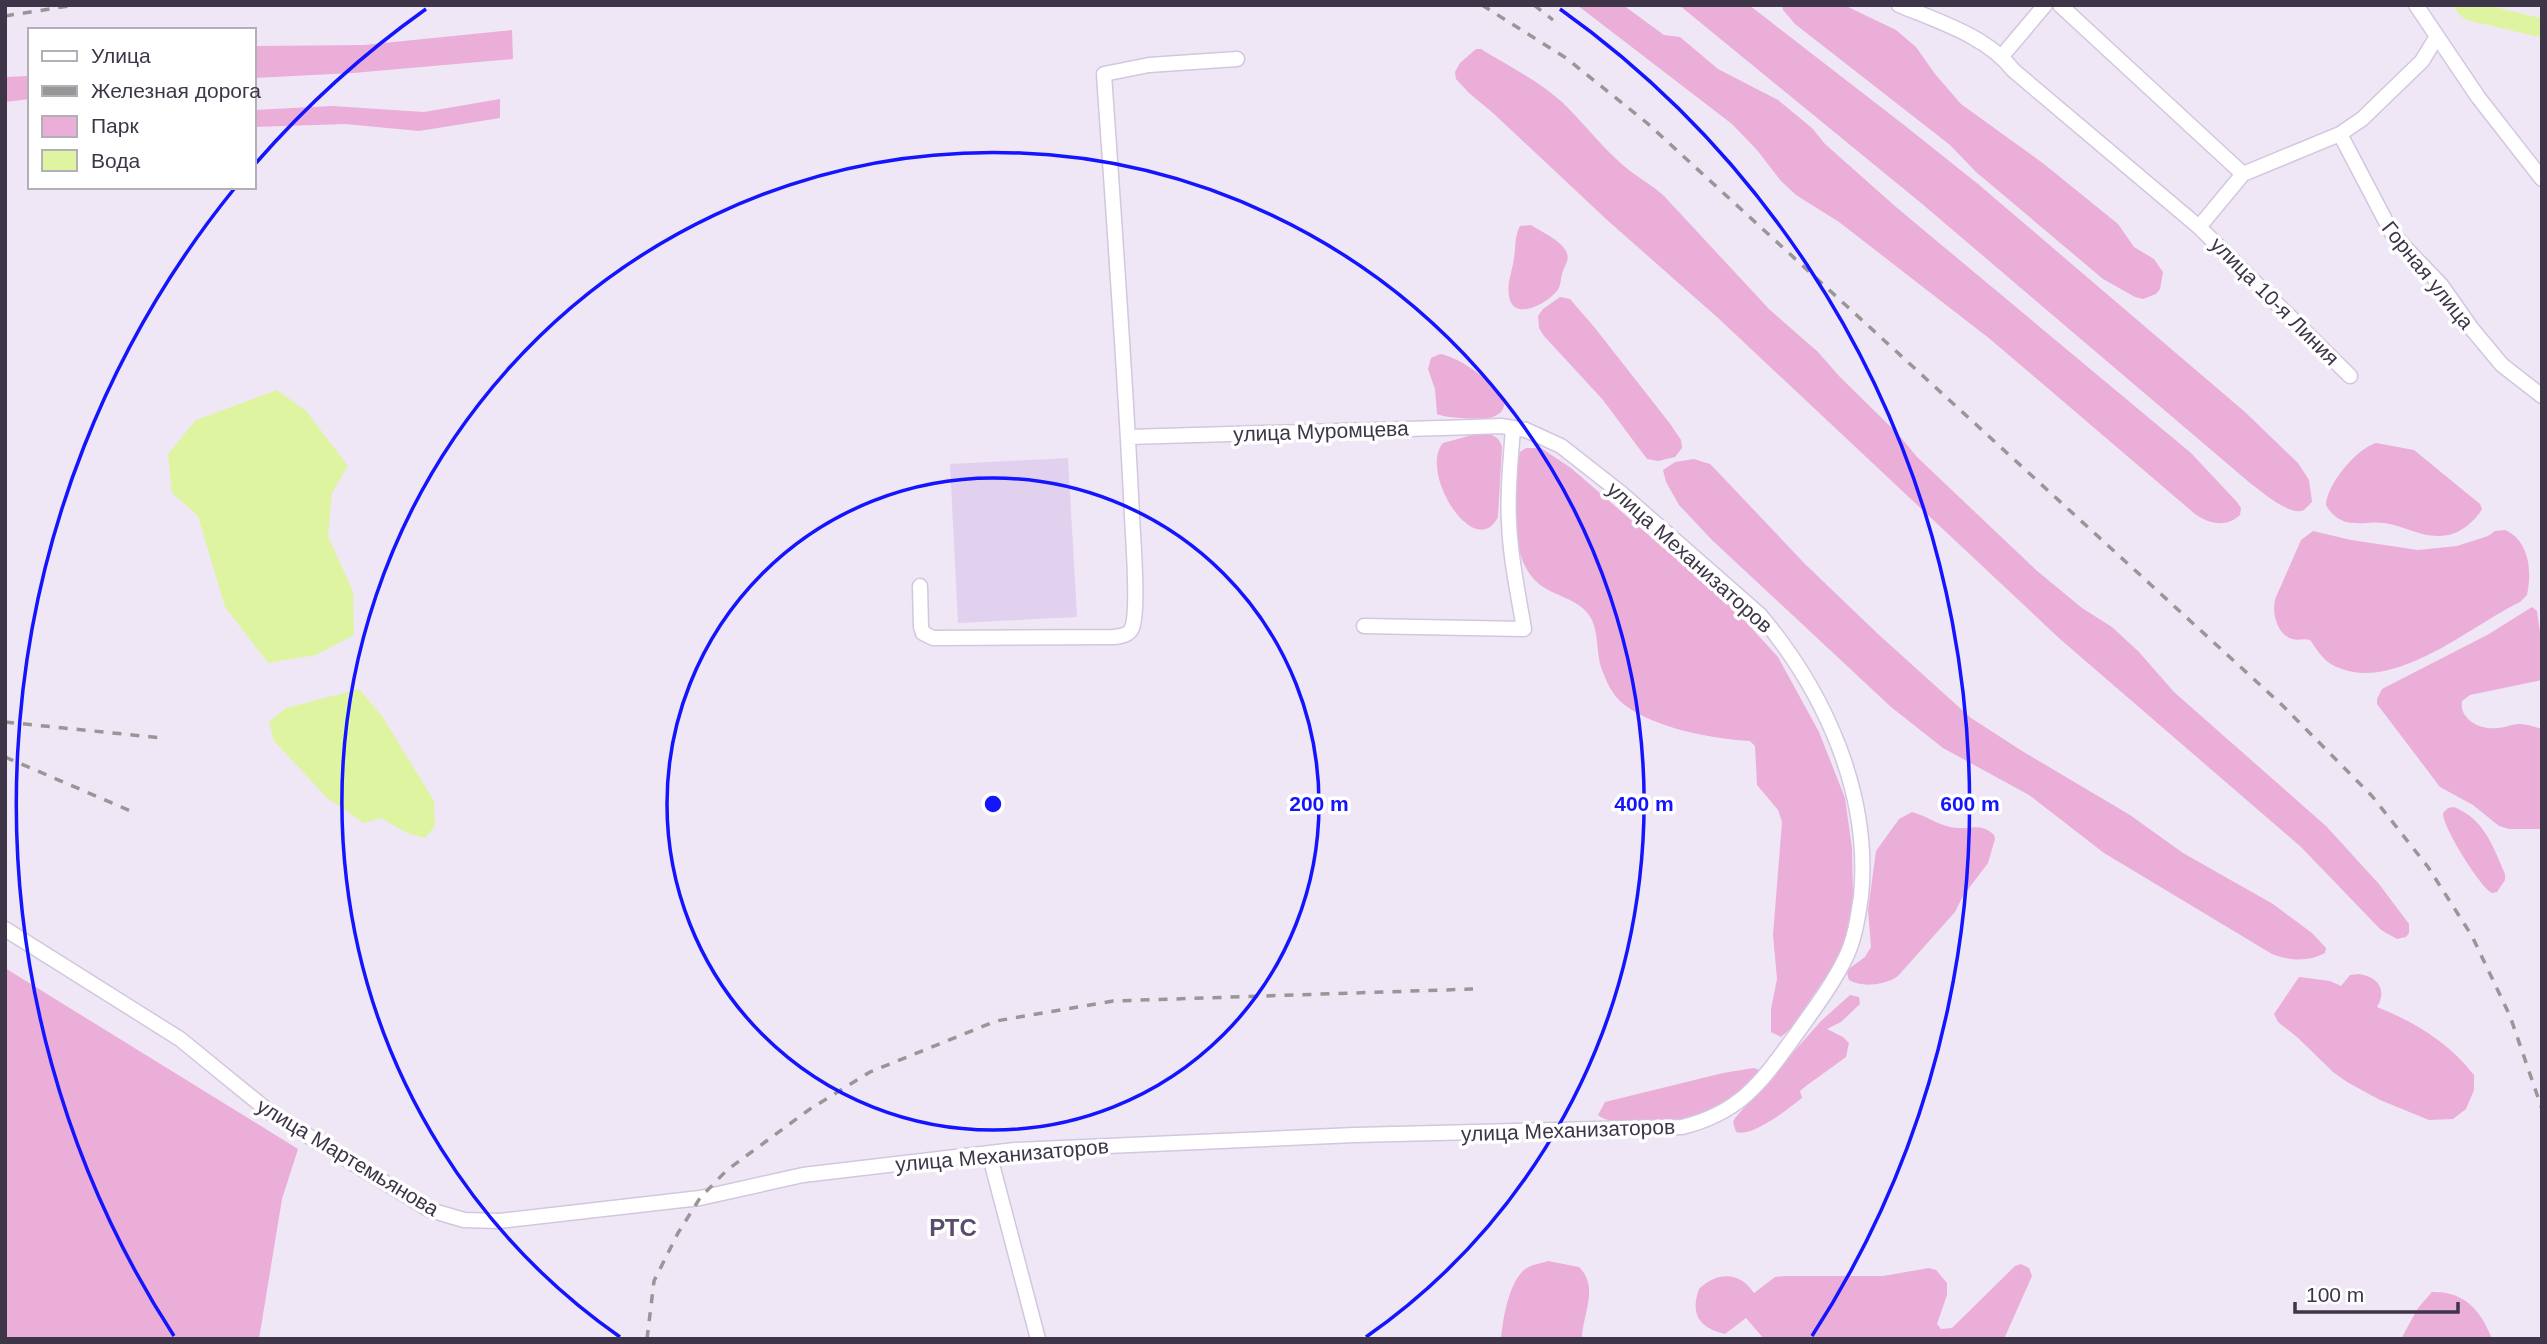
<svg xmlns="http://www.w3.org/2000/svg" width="2547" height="1344" font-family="Arial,sans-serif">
<rect width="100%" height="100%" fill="#efe7f5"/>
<path fill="#e1d0ee" d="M1068,458L1077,617L958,623L950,464Z"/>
<path fill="#ebaed9" d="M1577,5H1623L1664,35L1680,37L1718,69L1778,100L1812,128L1825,144L1896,207L2191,453L2237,502L2241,508L2240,515C2226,528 2209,524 2195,514L1990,339L1839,222L1796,195L1781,181L1757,150L1732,124Z
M1679,5H1749L1904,125L1978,184L2245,412L2298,463L2309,480L2312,502C2312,502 2305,509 2304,510C2290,517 2261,491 2250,483L1921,203Z
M1782,5H1844L1896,30L1916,47L1935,74L1961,104L2044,164L2118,224L2134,247L2154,259L2163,272L2160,289L2156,294L2143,299L2135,297L2103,279L1976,172L1950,145L1795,24L1783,10Z
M512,30L513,59L353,73L254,78V46L364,45Z
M1476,49H1481C1510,67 1543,83 1567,107C1587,127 1603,148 1624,166C1637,177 1651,184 1664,196L1769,309L1818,352L1839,376L1898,434L1917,457L2036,570L2082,608L2112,627L2139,652L2174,692L2326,826L2379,884L2409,924V933L2406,937L2397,939L2381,930L2301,847L2060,639L1718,318L1606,219L1493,113L1469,93L1456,79L1455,72L1460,63Z
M30,76V99L5,102V77Z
M500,99V118L419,131L345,124L254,127V110L332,106L424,112Z
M1531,225C1542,232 1560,240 1566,251C1570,259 1566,263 1563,271C1560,278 1562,286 1556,292C1546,304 1513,322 1509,296C1507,283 1511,275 1513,264C1516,251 1514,237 1520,226Z
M1560,297L1570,299L1595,328L1671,425L1681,440L1682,448L1675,457L1658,461L1647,459L1603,400L1544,336L1539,328L1538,316L1543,309Z
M1440,354C1460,357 1497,384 1505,403C1503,409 1502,413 1495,416C1487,421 1444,418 1437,414L1435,389L1428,369L1431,358Z
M1476,434C1488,434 1498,433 1502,447L1498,517C1475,563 1418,472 1443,443Z
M2376,443L2414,450L2480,504L2482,509C2476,520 2461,533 2448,535C2425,540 2406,526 2384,523C2372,521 2359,525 2346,522C2337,519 2330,513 2326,505C2327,484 2356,449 2376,443Z
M1526,448H1541L1571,468L1734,609L1778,657L1819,732L1845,798L1852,848L1853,896L1849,925L1839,957L1791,1028L1781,1037L1771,1032V1009L1777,979L1773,935L1782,822L1778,810L1757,785L1755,746L1750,741C1712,739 1647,727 1619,700C1610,691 1605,678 1601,667C1596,651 1599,629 1589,615C1578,599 1554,596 1539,584C1508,560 1511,487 1520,452Z
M1694,459L1710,464L1715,469L1805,564L1878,634L1971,718L2022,751L2130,815L2183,853L2273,904L2312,933L2326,948L2325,953C2308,962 2290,961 2272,954L2104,853L2029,795L1943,748L1891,707L1713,541L1679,505L1666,482L1663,470L1675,462Z
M2505,530C2530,541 2532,572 2527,595L2520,602C2470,626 2389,698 2331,664C2322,659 2316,648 2310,640C2303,638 2298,641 2292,639C2276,634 2271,610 2276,597L2301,540L2313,531L2351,540L2418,550L2457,546L2488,536L2495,531Z
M2532,607L2537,611L2542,647V680L2470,695L2462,701C2459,719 2480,730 2497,728C2504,728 2512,724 2519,724C2527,724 2535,727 2542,729V829H2509L2499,826L2473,805L2440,787L2377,704V699L2382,689L2489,634Z
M2454,807C2484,819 2493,846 2505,874V880L2497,892L2492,893C2480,887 2442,826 2443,813L2448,808Z
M1912,812C1925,815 1936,824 1950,827C1968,831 1980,821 1994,835L1995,839L1988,863L1963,896L1955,912L1898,976C1886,985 1862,988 1849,980L1847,973L1850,968L1865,957L1871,947L1868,910L1876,851L1899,819Z
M5,968L298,1149L282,1199L259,1339H5Z
M2358,974C2377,976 2388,989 2377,1007C2415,1022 2449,1043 2474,1075V1090L2466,1109L2453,1119L2429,1120L2380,1100L2347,1082L2333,1072L2297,1037L2278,1022L2274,1014L2299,977L2330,981L2341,986L2350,975Z
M1850,995L1859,997L1860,1004L1841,1022L1827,1029L1843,1037L1849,1043L1846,1057L1806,1086L1800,1091L1802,1098C1788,1109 1752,1138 1736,1132L1733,1122L1735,1118L1821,1021Z
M1754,1068L1759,1070L1756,1079C1743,1089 1730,1102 1716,1109C1696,1120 1615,1131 1598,1115L1605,1102L1723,1073Z
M1548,1261L1579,1267C1600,1288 1582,1314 1582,1339H1501C1503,1319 1508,1287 1522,1272C1528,1265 1539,1264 1548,1261Z
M2021,1264L2029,1268L2032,1276L2004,1339H1764L1746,1318L1725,1334C1699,1328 1690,1314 1699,1289C1717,1272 1739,1271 1754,1293L1775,1277L1785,1276H1883L1929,1268L1936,1270L1947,1283V1295L1937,1324L1941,1329L1952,1328L2015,1266Z
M2432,1292C2464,1291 2481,1310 2492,1339H2401L2418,1308Z"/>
<path fill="#dff4a1" d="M277,390L306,411L348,466L332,493L328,536L353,592L354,635L316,655L268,663L225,607L198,516L172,493L168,454L196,420Z
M359,689L382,716L434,801L435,826L425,838L407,833L381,818L364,823L327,798L274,741L269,722L286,708Z"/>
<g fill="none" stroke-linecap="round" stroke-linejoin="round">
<path stroke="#dff4a1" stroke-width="19" d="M2464,5L2470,11L2542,28"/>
<defs>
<path id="minor" d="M1899,5C1937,21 1987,36 2013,70L2199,227L2350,376
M2060,5L2243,174
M2416,5L2478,97L2542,179
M2002,56L2045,5
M2340,134L2393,235L2441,285L2472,329L2502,365L2542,396
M2199,227L2243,174L2340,134L2362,119L2422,61L2436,38
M920,586L921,627L923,633L933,638L1114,637C1122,636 1129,635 1132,628C1139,611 1133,538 1132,516C1125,368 1114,221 1104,74L1149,65L1237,59
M1364,626L1524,629C1518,593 1510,557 1509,521C1507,490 1511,459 1513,428
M5,929L180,1039L272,1114L430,1210L464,1220L499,1221L700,1198L803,1175L1015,1150L1355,1135L1682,1127C1742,1112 1762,1081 1797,1033C1814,1009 1833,984 1846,957C1855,938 1858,917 1861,896C1871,794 1825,692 1760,615L1621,493L1561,446L1526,430L1501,426L1475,427L1128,437
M989,1153L1038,1339"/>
</defs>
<use href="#minor" stroke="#d3c6df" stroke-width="17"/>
<use href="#minor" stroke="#fff" stroke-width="14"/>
<path stroke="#979797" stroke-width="3.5" stroke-dasharray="9 9" stroke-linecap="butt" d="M1482,5L1566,58L1647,123L2282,705L2372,796L2428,867L2472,936L2510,1016L2542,1109
M1534,5L1553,20
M5,16L75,5
M5,722L162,738
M5,757L133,812
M647,1339L654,1281L678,1233L700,1198L727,1170L810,1109L870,1072L996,1021L1113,1001L1473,989"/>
</g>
<g fill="none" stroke="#1414ff" stroke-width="3.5">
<circle cx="993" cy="804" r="326"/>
<path d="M620 1337A651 651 0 1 1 1366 1337"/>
<path d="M174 1336A977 977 0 0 1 234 189M256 163A977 977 0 0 1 426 9M1560 9A977 977 0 0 1 1812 1336"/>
</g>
<g text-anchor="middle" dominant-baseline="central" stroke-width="7" stroke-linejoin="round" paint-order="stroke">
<g font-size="21" fill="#3e3648" stroke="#fff">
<text transform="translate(2428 275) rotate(51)">Горная улица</text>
<text transform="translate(2275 301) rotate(45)">улица 10-я Линия</text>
<text transform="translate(1321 431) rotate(-2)">улица Муромцева</text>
<text transform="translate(1690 557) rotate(42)">улица Механизаторов</text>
<text transform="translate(1568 1130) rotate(-2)">улица Механизаторов</text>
<text transform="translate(1002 1155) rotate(-5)">улица Механизаторов</text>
<text transform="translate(348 1157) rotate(31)">улица Мартемьянова</text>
</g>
<g font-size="24" font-weight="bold" fill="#5a4c6c" stroke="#fff">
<text x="953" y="1227">РТС</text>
</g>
</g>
<circle cx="993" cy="804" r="10" fill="#1414ff" stroke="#fff" stroke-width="3.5"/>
<g font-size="21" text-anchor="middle" font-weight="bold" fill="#1414ff" stroke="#fff" stroke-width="7" stroke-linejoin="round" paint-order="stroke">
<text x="1319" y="811">200 m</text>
<text x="1644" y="811">400 m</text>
<text x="1970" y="811">600 m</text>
</g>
<rect width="2547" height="1344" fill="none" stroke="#3e3648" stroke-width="14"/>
<rect x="28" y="28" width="228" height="161" fill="#ffffff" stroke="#b2afb6" stroke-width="2"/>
<rect x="42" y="51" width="35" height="10" fill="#ffffff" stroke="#b2afb6" stroke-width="2"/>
<text x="91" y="63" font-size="21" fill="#3e3648">Улица</text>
<rect x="42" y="86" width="35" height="10" fill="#979797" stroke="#b2afb6" stroke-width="2"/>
<text x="91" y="98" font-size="21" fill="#3e3648">Железная дорога</text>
<rect x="42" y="116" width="35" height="21" fill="#ebaed9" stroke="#b2afb6" stroke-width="2"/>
<text x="91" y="133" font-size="21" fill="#3e3648">Парк</text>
<rect x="42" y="150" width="35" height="21" fill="#dff4a1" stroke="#b2afb6" stroke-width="2"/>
<text x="91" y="168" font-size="21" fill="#3e3648">Вода</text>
<path d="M2295 1302v10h163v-10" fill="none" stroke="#3e3648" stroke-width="3.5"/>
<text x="2306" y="1302" font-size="21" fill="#3e3648" stroke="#ffffff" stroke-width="5" paint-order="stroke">100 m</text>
</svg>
